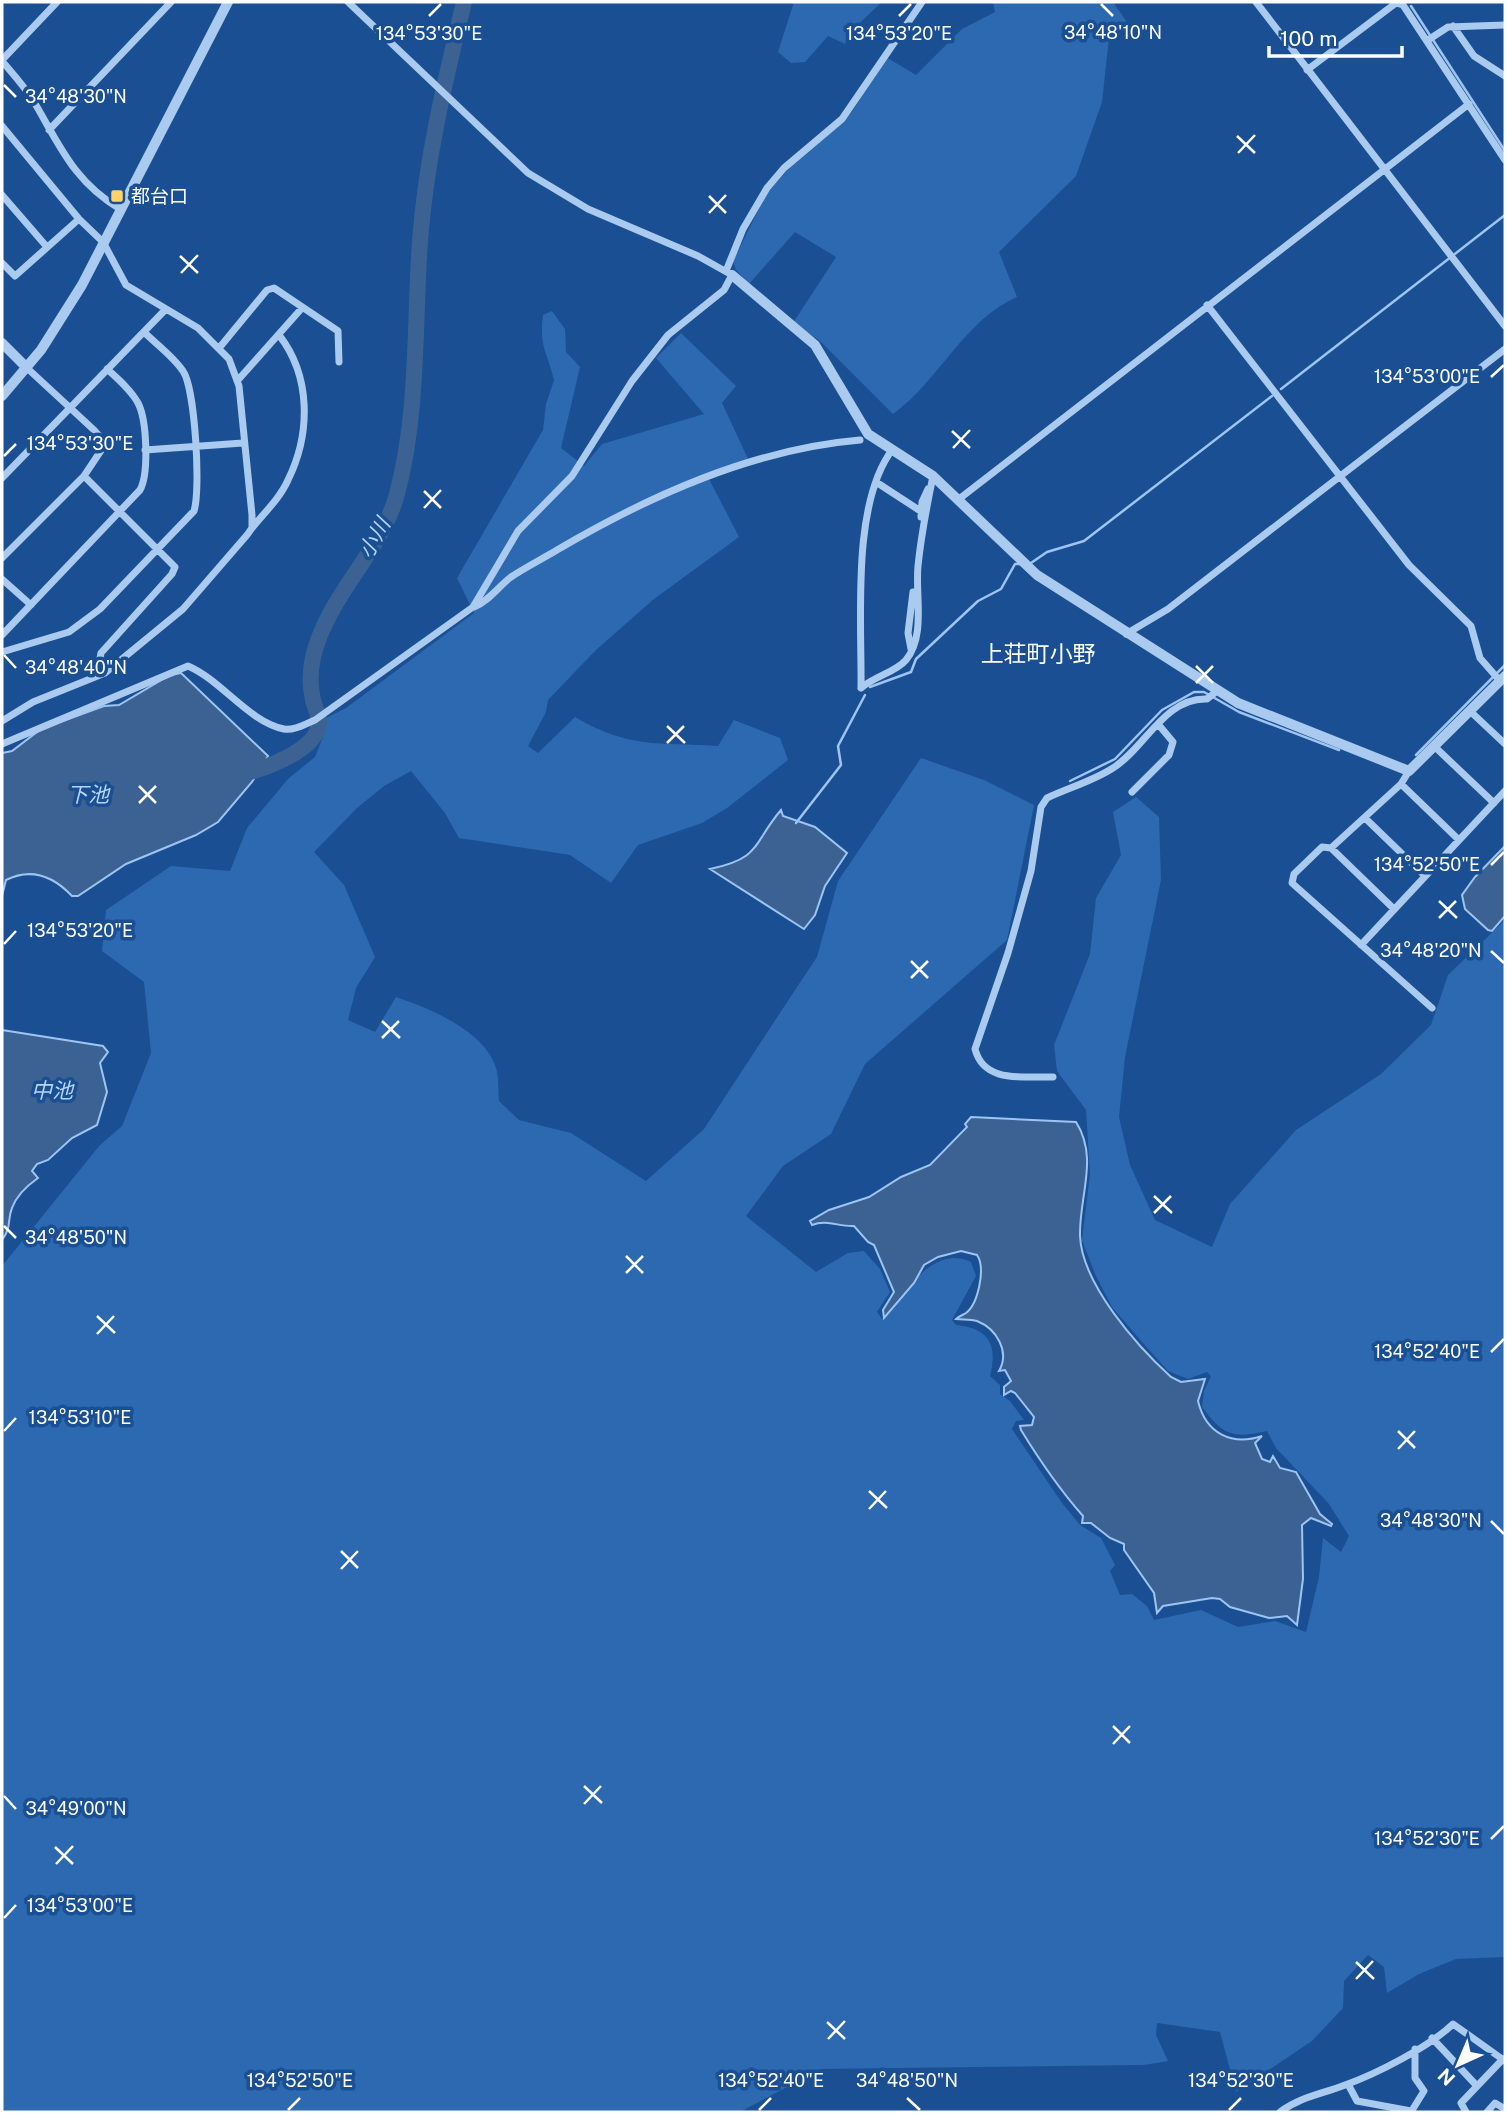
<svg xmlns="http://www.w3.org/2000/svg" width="1507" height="2114" font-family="'Public Sans','Noto Sans JP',sans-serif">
<rect width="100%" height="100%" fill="#1a4f93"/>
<path fill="#2c69b1" d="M794,2H882L848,34L845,44L828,36L805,62L791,63L778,52Z
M993,2H1113L1131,28L1109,38L1102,102L1076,176L999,252L1017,297C964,320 939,381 893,414L820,341L793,323L836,257L795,232L749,284L736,270L733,261L767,193L794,163L852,112L886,57L916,75L962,29L995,12Z
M552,311L565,329L566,352L580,367L561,448L584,466L602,444L704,414L656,358L681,333L736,386L722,403L750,463L708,477L739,537L654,599L596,650L548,700L546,712L528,746L538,753L575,717C629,749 658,742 718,746L734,720L780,738L788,760L727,808L702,823L638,845L611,883L570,855L459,838L445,813L411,771L384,786L357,808L314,852L344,885L375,957L356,988L348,1020L375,1032L396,997C429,1008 485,1031 496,1068C499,1078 498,1091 499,1101L519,1120L571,1133L646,1181L704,1129L795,990L817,957L838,881L921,758L984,780L1034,805L1007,940L865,1064L831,1134L783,1166L746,1216L816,1272L848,1253L864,1251L880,1269L890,1292L877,1312L882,1319C903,1295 933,1243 971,1262L976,1276L952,1320L956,1325C989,1328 998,1345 990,1376L1000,1385V1394L1010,1401L1024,1420L1016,1421L1012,1429L1062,1503L1080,1525L1101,1538L1115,1565L1110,1571L1120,1595L1132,1594L1147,1606L1154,1620L1201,1610L1238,1627L1275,1621L1306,1632L1319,1577L1323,1538L1341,1552L1349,1536L1329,1504L1276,1448L1267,1431C1232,1439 1223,1435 1202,1407L1204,1391L1211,1376L1207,1372L1188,1379L1168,1371L1142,1342L1112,1307L1095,1274L1082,1240L1090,1174L1086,1110L1057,1071L1054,1045L1090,954L1096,898L1121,855L1113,812L1136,797L1159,817L1161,880L1125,1057L1119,1117L1130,1165L1155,1220L1212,1247L1230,1204L1296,1130L1381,1074L1431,1025L1448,975L1505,920V1957L1456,1959L1419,1974L1387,1993L1384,1967L1368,1955L1344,1981L1343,2008L1312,2041L1236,2092L1220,2032L1157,2023L1156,2035L1168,2061L1144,2065L821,2069L740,2112H2V1266L100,1145L122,1126L151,1053L144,982L102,951L106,910L171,866L230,871L247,828L288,779L315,757L323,737L324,719L346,708L474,613L457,578L543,430L546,404L554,380C547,351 539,347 543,315Z"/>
<path fill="#3c6294" stroke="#9dc4f2" stroke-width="2" d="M181,673L268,756L252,782L218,822L196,835L126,864L78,896H72C54,877 32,867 6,880L2,896V753L12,751L41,729L104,706L119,705L170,675Z
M781,810L783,816L815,827L847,853L825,886L815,915L804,929L710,869C762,858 752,844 781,810Z
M1505,846V916L1492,931L1488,930L1465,909L1462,895L1475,877Z
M2,1030L103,1046L108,1052L100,1063L107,1092L97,1125L72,1138L48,1160L37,1164L32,1171L38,1178C28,1185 17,1194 12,1208C7,1220 12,1227 2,1240Z
M971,1117L1076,1122C1099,1158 1079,1196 1080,1236C1082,1284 1137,1346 1171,1377L1181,1382L1205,1379L1198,1401C1206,1434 1232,1446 1262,1436L1255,1443L1262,1459L1270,1462L1273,1456L1280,1468L1296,1472L1320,1514L1332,1524L1331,1526L1311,1518L1302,1525L1303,1579L1297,1625L1287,1616L1269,1618L1230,1607L1220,1599L1212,1598L1163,1606L1157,1613L1154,1593L1124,1550V1544L1110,1538L1091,1523H1082L1083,1516C1060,1490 1040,1461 1021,1430L1020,1426L1032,1425L1034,1417L1015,1393L1011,1391L1004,1395V1387L1011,1381L1005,1370L999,1371C1010,1352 997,1329 977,1321C970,1319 962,1320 956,1319C959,1316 963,1315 966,1313C978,1304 986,1268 977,1255L961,1251L938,1257L924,1265L914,1283L884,1318L883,1310L894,1292L874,1245L868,1242L854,1226C839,1227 827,1219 812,1225L810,1221L829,1210L869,1197L901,1177L930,1165L967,1127L965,1124Z"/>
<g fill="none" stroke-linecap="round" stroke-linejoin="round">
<path stroke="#9dc4f2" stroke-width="2.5" d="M1411,6L1505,151
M1281,389L1505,215
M1031,563L1047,552L1084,541L1272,396
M870,687L911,672L916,659L978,601L1001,589L1015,564H1021
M1416,755L1505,665
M1070,781L1115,759L1162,710L1194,692H1204L1239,712L1339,750
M796,823L841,765L838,746L865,695"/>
<path stroke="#3c6294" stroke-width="16" d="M242,774C264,769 315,751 319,725C320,718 315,707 313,700C308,678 311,658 319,638C338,587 383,546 397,494C419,411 414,325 420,241C426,159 445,81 464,2"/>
<path stroke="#aacaef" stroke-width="7" d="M1256,2L1505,326
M1453,26L1474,56L1505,76
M1428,40L1448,27L1505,25
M2,60L57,2
M2,61C13,74 24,86 33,100C59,144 73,181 120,209
M1307,70L1396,3L1403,5L1505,160
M2,126L79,219L103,242L126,285L198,328L229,359L239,386L252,515V528L247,535L183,609L105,673L33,702L2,721
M49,130L171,2
M2,195L47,247
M2,263L15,276L79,219
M726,271L743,229L767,188L784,168L842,119L922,2
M1207,305L1409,565L1471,626L1480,658L1500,681
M220,347L267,290L274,288L338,331L339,362
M238,380L302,308
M145,450L243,443
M84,476L175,567L172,574L101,653L99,664L105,673
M2,478L165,310
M876,482L922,512
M959,499L1469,104
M921,517L922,502L928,489
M252,528C265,512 280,498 288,480C311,433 311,376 279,335
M2,558L84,476L102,449L100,437L94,430L27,368
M2,579L31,605
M474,607C489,601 499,586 511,577C526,567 542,559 557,550C649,496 753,449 860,440
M1126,634L1168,609L1505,349
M2,635L140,490C149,474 147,420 138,403C131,390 118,379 107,369
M911,649L908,633L913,592
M2,652L69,632L100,609L194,511C201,490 195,388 183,371C173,356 156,344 144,332
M861,688C862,622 851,505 892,450
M861,688C875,676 896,672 906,660C926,636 915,594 918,566C921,536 927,505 933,476
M1471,712L1505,744
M2,744L188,666C221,680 249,722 284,729C294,731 305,724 315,720L473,607L518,531L572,476L632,381L668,335L724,290L732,275L698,256L588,209L528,173L348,2
M1435,747L1494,803
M1409,771L1401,784L1331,848L1322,847L1294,874L1292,883L1432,1008
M1401,784L1459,840
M1132,792L1169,755L1173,742L1158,724
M1365,818L1425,876
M1331,848L1394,909
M1361,945L1505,791
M1053,1077C1024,1076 984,1084 975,1049L1008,953L1031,871L1041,807L1047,798C1068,788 1093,781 1113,768C1145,748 1165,697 1207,699L1217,691
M1432,2038L1477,2086
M1348,2084L1357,2101L1411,2111
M1280,2112C1300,2097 1322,2094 1345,2085C1376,2074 1429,2047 1453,2024L1505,2061
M1411,2112L1424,2091L1415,2078V2049
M1466,2112L1461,2103L1503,2059
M1487,2112L1495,2103L1505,2109"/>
<path stroke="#aacaef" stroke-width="10" d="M732,275L815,345L868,434L933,476L1037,575L1238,703L1409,771L1505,676
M2,343L27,368
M2,396L41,350L82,285L228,2"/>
</g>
<path fill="none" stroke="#fff" stroke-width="2.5" d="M1101,4L1113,16M429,16L441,4M899,16L911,4M4,85L16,97M1237,136L1255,153M1238,153L1255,135M709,196L726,213M709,213L726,195M180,256L198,273M181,273L198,255M1491,377L1504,365M952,431L970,448M953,448L970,430M4,456L16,444M424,491L441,508M424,508L441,490M4,655L16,668M1196,666L1213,683M1196,683L1213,666M667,726L685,743M667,743L684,726M139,786L156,803M139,803L156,786M1491,865L1504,852M1439,901L1457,918M1439,918L1456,901M4,944L16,931M1491,951L1504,963M911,961L928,978M911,978L928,961M382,1021L400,1038M382,1038L399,1021M1154,1196L1172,1213M1154,1213L1171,1196M4,1226L16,1238M626,1256L643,1273M626,1273L643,1256M97,1316L115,1333M97,1334L114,1316M1491,1352L1504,1339M4,1431L16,1418M1398,1431L1415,1448M1398,1449L1415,1431M869,1491L887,1508M869,1509L886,1491M1491,1521L1504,1534M341,1551L358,1568M341,1569L358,1551M1113,1726L1130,1743M1113,1744L1130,1726M584,1786L602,1803M4,1796L16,1809M584,1804L601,1786M1491,1839L1504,1826M55,1847L73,1864M56,1864L73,1846M4,1918L16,1905M1356,1962L1374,1979M1356,1979L1373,1961M827,2022L845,2039M828,2039L845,2021M907,2098L920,2110M288,2110L300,2098M759,2110L771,2098M1229,2110L1241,2098"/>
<rect fill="#ffd369" stroke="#1a4f93" stroke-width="2.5" x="110" y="189" width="14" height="14" rx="3.5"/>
<g text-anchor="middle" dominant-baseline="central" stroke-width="7" stroke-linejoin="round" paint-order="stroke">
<g font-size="19" fill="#fff" stroke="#1a4f93" text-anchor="start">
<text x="131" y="196">都台口</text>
</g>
<g font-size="21" font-style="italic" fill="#b6d4f6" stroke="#1a4f93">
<text transform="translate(374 538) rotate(-61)">小川</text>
<text x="88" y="794">下池</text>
<text x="52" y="1090">中池</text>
</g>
<g font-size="23" fill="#fff" stroke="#1a4f93">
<text x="1038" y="653">上荘町小野</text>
</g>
</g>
<g font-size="18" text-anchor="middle" fill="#fff" stroke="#1a4f93" stroke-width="7" stroke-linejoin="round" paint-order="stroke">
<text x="1113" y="39">34°48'10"N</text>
<text x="429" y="40">134°53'30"E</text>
<text x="899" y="40">134°53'20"E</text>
<text x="76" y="103">34°48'30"N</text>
<text x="1427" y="383">134°53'00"E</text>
<text x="80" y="450">134°53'30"E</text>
<text x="76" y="674">34°48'40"N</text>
<text x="1427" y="871">134°52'50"E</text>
<text x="80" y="937">134°53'20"E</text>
<text x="1431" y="957">34°48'20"N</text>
<text x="76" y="1244">34°48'50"N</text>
<text x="1427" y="1358">134°52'40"E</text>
<text x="80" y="1424">134°53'10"E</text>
<text x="1431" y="1527">34°48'30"N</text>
<text x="76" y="1815">34°49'00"N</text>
<text x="1427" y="1845">134°52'30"E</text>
<text x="80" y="1912">134°53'00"E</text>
<text x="300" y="2087">134°52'50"E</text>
<text x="771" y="2087">134°52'40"E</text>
<text x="1241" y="2087">134°52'30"E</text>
<text x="907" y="2087">34°48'50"N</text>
</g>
<rect width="1507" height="2114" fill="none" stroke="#ffffff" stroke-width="7"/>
<g transform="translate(1458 2065) rotate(224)" stroke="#1a4f93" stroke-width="5" paint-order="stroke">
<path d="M0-5L12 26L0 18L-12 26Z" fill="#ffffff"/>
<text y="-10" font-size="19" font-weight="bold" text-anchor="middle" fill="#ffffff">N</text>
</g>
<path d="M1269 46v10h133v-10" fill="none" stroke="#ffffff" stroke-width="3.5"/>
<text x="1280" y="46" font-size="21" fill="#ffffff" stroke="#1a4f93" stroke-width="5" paint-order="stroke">100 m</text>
</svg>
